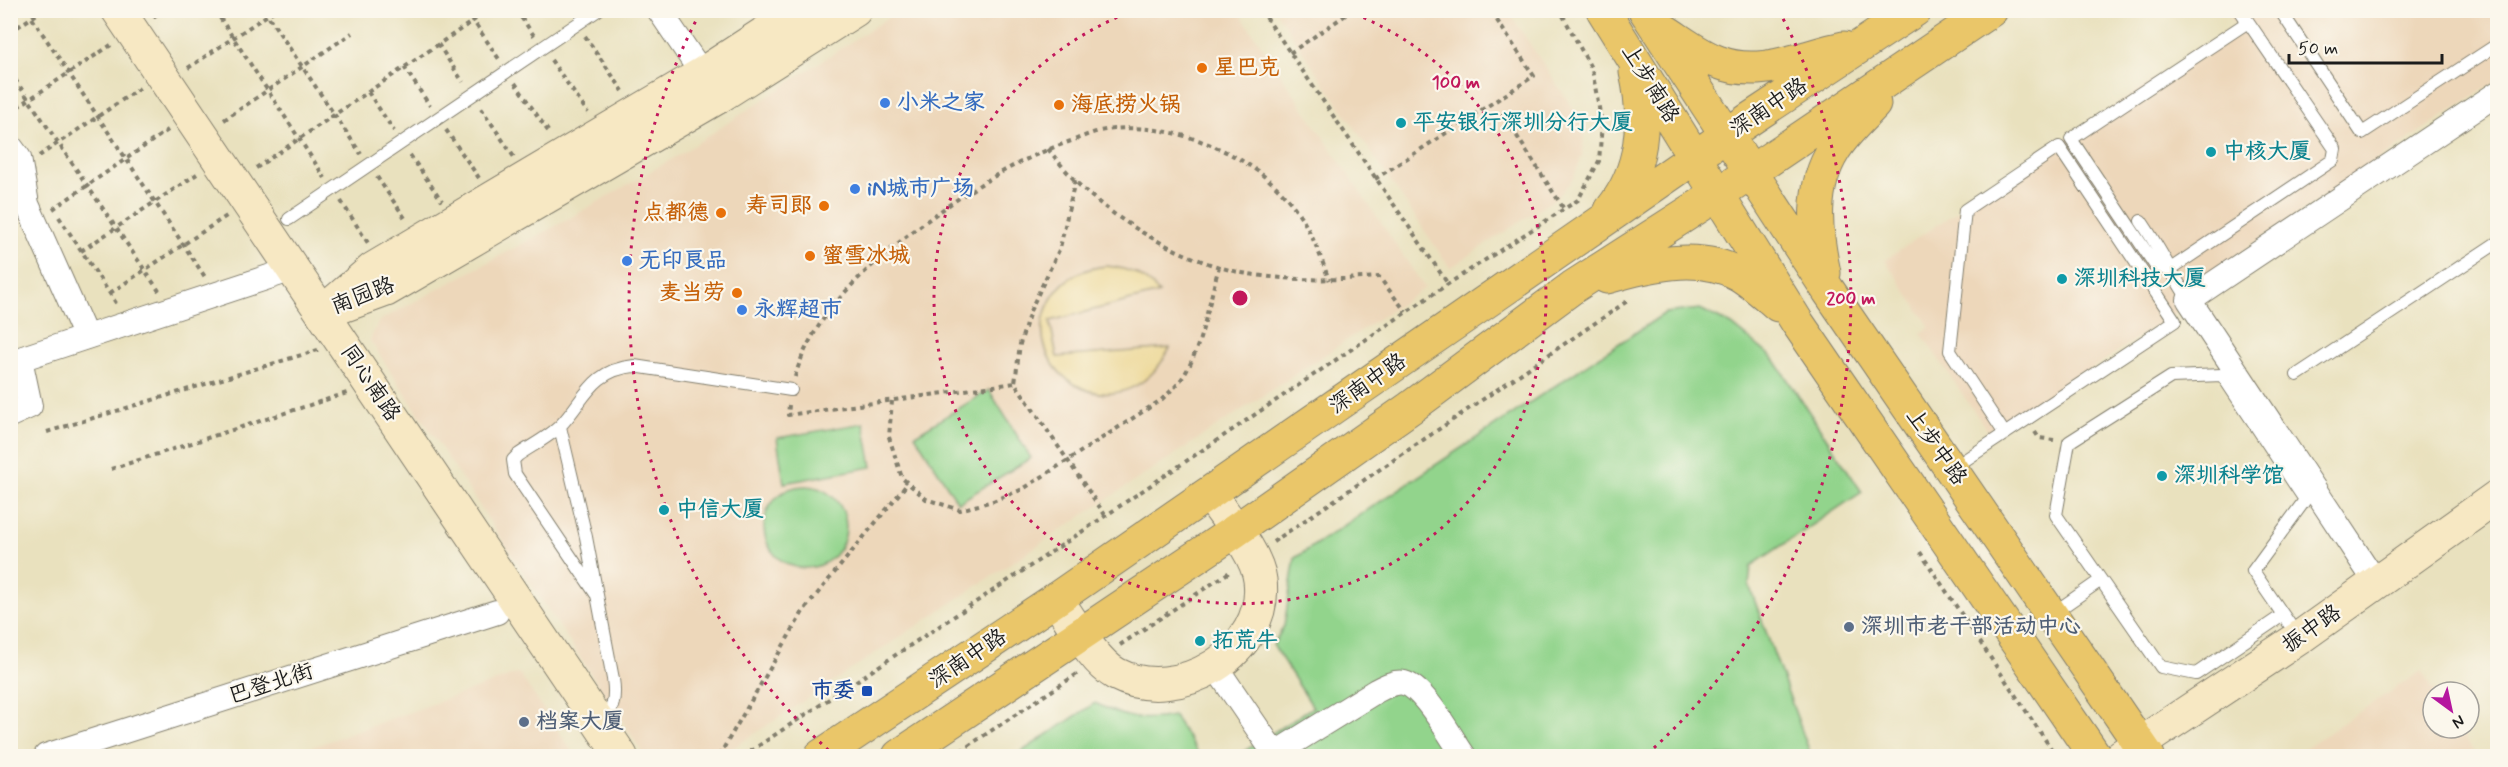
<svg xmlns="http://www.w3.org/2000/svg" width="2508" height="767" font-family="Mynerve,'LXGW WenKai TC',sans-serif">
<rect width="100%" height="100%" fill="#fbf7ec"/>
<filter id="ink" filterUnits="userSpaceOnUse"><feTurbulence type="fractalNoise" baseFrequency=".0167" numOctaves="2"/><feDisplacementMap in="SourceGraphic" scale="12" xChannelSelector="R" yChannelSelector="G"/><feConvolveMatrix kernelMatrix="1 2 1 2 8 2 1 2 1" color-interpolation-filters="sRGB"/></filter>
<filter id="wash" filterUnits="userSpaceOnUse"><feTurbulence type="fractalNoise" baseFrequency=".008" numOctaves="4" result="noise"/><feDisplacementMap in="SourceGraphic" scale="24" xChannelSelector="R" yChannelSelector="G"/><feGaussianBlur stdDeviation="1.35" result="paint"/><feColorMatrix in="noise" values="0 0 0 0 0 0 0 0 0 0 0 0 0 0 0 0 0 1.4 0 .05"/><feComposite in="paint" operator="in"/></filter>
<g filter="url(#wash)">
<rect width="100%" height="100%" fill="#e9e1be"/>
<path fill="#edd7ba" d="M898,11H1238L1425,288L721,756H645L370,340L379,321L563,222L679,155Z
M1275,11H1508L1585,127L1582,156L1573,179L1556,198L1450,268Z
M2226,11H2497V80L2186,289L2193,301L1991,436L1921,333L1930,327L1885,260L2236,25Z
M2421,671L2435,692L2433,728H2459L2478,756H2293Z
M519,673L575,756H287Z"/>
<path fill="#92d48c" stroke="#577854" stroke-width="1.5" d="M1700,309L1732,325L1774,359L1862,492L1751,566L1749,585L1811,756H1237L1313,707L1273,645L1284,626L1295,558L1665,313Z
M989,390L1031,458L958,503L915,435Z
M864,423L872,467L784,483L777,438Z
M764 527a41 41 0 1 1 82 0a41 41 0 1 1-82 0Z
M1095,703C1124,718 1142,722 1174,716L1200,756H1015Z"/>
<path fill="#eeda9e" stroke="#857b5d" stroke-width="1.5" d="M1106,266C1129,268 1145,276 1159,293L1050,321L1057,357L1170,348C1119,446 1005,365 1055,293C1067,276 1086,268 1106,266Z"/>
</g>
<g filter="url(#ink)">
<g fill="none" stroke-linecap="round" stroke-linejoin="round">
<defs>
<path id="lane" d="M2280,10L2362,133L2498,44
M289,219L598,10
M2141,221C2159,247 2172,274 2189,300
M2169,270L2155,265L2071,139L2248,22
M2169,270L2333,160L2335,149L2240,10
M2297,375L2498,242
M560,427L586,537L613,679C616,698 613,710 602,725
M1953,468L2175,321L2059,147L1965,210L1950,351L2005,434
M596,594L515,474L513,460L518,455C531,446 549,437 560,426C585,400 591,370 634,366L791,390
M2052,614L2101,580
M2283,615L2196,674L2161,667L2056,515L2069,442L2171,377L2222,375L2305,500L2253,571L2299,638"/>
<path id="street" d="M659,10L712,88
M10,146L19,158L27,204L86,337
M10,415L30,406L20,359L293,269
M2377,584L2189,300L2498,93
M1215,666L1275,754
M46,756L497,612
M1271,756L1376,691C1384,687 1395,681 1404,683C1425,688 1451,738 1464,756"/>
<path id="secondary" d="M118,10L621,756
M337,300L373,269L702,74L800,10
M323,313L386,290L718,97L855,10
M1056,599C1072,621 1093,661 1116,674C1177,706 1269,652 1260,580C1257,553 1225,517 1210,494
M2121,756L2299,638L2498,496"/>
<path id="primary" d="M1603,10L1797,322L2095,756
M1645,10L1828,290L2148,756
M1662,29C1680,40 1698,55 1718,62C1760,79 1803,56 1844,48
M1611,210C1643,171 1647,120 1636,72
M1824,273C1815,231 1810,188 1834,150C1844,133 1860,119 1874,104
M1607,277C1647,265 1699,252 1738,274C1752,282 1766,295 1778,305
M821,756L1056,599L1750,119L1915,10
M899,756L1235,531L1410,408L1573,287L1718,194L1991,10"/>
</defs>
<use href="#lane" stroke="#827e6d" stroke-width="14"/>
<use href="#street" stroke="#827e6d" stroke-width="26"/>
<use href="#secondary" stroke="#827e6d" stroke-width="35"/>
<use href="#primary" stroke="#827e6d" stroke-width="35"/>
<path stroke="#827e6d" stroke-width="4" stroke-dasharray="4.5 4.5" stroke-linecap="butt" d="M215,10L325,178
M264,10L361,154
M466,10L499,59
M516,10L535,37
M1261,10L1448,284
M153,17L163,10
M32,18L205,277
M10,32L43,10
M585,36L623,91
M438,44L463,82
M1290,53L1353,10
M551,60L588,113
M404,67L430,106
M188,68L275,10
M10,72L159,291
M515,83L550,134
M368,92L394,131
M481,108L514,157
M10,112L111,45
M1502,113L1564,209
M224,120L352,33
M446,130L479,178
M1048,149C1062,166 1077,185 1095,199C1136,234 1202,268 1255,275C1297,281 1337,280 1379,277L1406,312
M410,155L442,201
M39,156L140,88
M256,168L489,10
M377,177L407,221
M1375,179L1534,76L1490,10
M1075,180L1060,248L1030,311L1020,344L1015,383L1105,515
M341,201L368,243
M53,209L168,130
M59,217L118,306
M81,251L197,174
M110,293L228,215
M795,377C813,313 869,265 920,226C968,190 1017,159 1074,140C1082,137 1091,133 1100,131C1166,118 1250,151 1291,203C1309,225 1320,254 1329,280
M892,401L889,437L902,478L926,499L960,510L993,501L1023,489L1161,400C1171,391 1180,383 1186,372C1202,345 1210,297 1219,267
M789,405L788,415L1015,383
M47,432L318,350
M2035,432L2039,438L2054,440
M111,469L347,393
M1273,542L1629,300
M1920,552L2056,756
M1120,645L1231,571
M719,756L804,610L908,483
M743,756L1077,535L1448,284L1578,200L1599,161L1602,124L1592,70L1560,10
M953,756L1077,674"/>
<use href="#lane" stroke="#fff" stroke-width="12"/>
<use href="#street" stroke="#fff" stroke-width="24"/>
<use href="#secondary" stroke="#f7e8c3" stroke-width="33"/>
<use href="#primary" stroke="#eac669" stroke-width="33"/>
</g>
</g>
<g fill="none" stroke="#c2185b" stroke-width="3" stroke-dasharray="3 6">
<path d="M1347 11A306 306 0 1 1 1133 11"/>
<path d="M835 756A611 611 0 0 1 701 11M1779 11A611 611 0 0 1 1645 756"/>
</g>
<g fill="#e8710a" stroke="#fbf7ec" stroke-width="2">
<circle cx="1202" cy="68" r="6"/>
<circle cx="1059" cy="105" r="6"/>
<circle cx="824" cy="206" r="6"/>
<circle cx="721" cy="213" r="6"/>
<circle cx="810" cy="256" r="6"/>
<circle cx="737" cy="293" r="6"/>
</g>
<g fill="#3f7fe0" stroke="#fbf7ec" stroke-width="2">
<circle cx="885" cy="103" r="6"/>
<circle cx="855" cy="189" r="6"/>
<circle cx="627" cy="261" r="6"/>
<circle cx="742" cy="310" r="6"/>
</g>
<g fill="#0f9aa8" stroke="#fbf7ec" stroke-width="2">
<circle cx="1401" cy="123" r="6"/>
<circle cx="2211" cy="152" r="6"/>
<circle cx="2062" cy="279" r="6"/>
<circle cx="2162" cy="476" r="6"/>
<circle cx="664" cy="510" r="6"/>
<circle cx="1200" cy="641" r="6"/>
</g>
<g fill="#5c6f8a" stroke="#fbf7ec" stroke-width="2">
<circle cx="1849" cy="627" r="6"/>
<circle cx="524" cy="722" r="6"/>
</g>
<rect fill="#1a4fb4" stroke="#fbf7ec" stroke-width="2" x="861" y="685" width="12" height="12" rx="3"/>
<g text-anchor="middle" dominant-baseline="central" stroke-width="4.5" stroke-linejoin="round" paint-order="stroke">
<g font-size="22" font-weight="bold" fill="#c56008" stroke="#fbf7ec" text-anchor="start">
<text x="1214" y="68">星巴克</text>
<text x="1071" y="105">海底捞火锅</text>
<text x="812" y="206" text-anchor="end">寿司郎</text>
<text x="709" y="213" text-anchor="end">点都德</text>
<text x="822" y="256">蜜雪冰城</text>
<text x="725" y="293" text-anchor="end">麦当劳</text>
</g>
<g font-size="22" fill="#1c1c1c" stroke="#fbf7ec">
<text transform="translate(1650 84) rotate(58)">上步南路</text>
<text transform="translate(1769 108) rotate(-34)">深南中路</text>
<text transform="translate(363 296) rotate(-21)">南园路</text>
<text transform="translate(370 383) rotate(56)">同心南路</text>
<text transform="translate(1368 384) rotate(-35)">深南中路</text>
<text transform="translate(1936 447) rotate(55)">上步中路</text>
<text transform="translate(2312 629) rotate(-35)">振中路</text>
<text transform="translate(968 659) rotate(-34)">深南中路</text>
<text transform="translate(271 684) rotate(-18)">巴登北街</text>
</g>
<g font-size="22" font-weight="bold" fill="#366cbe" stroke="#fbf7ec" text-anchor="start">
<text x="897" y="103">小米之家</text>
<text x="867" y="189">iN城市广场</text>
<text x="639" y="261">无印良品</text>
<text x="754" y="310">永辉超市</text>
</g>
<g font-size="22" font-weight="bold" fill="#0d838f" stroke="#fbf7ec" text-anchor="start">
<text x="1413" y="123">平安银行深圳分行大厦</text>
<text x="2223" y="152">中核大厦</text>
<text x="2074" y="279">深圳科技大厦</text>
<text x="2174" y="476">深圳科学馆</text>
<text x="676" y="510">中信大厦</text>
<text x="1212" y="641">拓荒牛</text>
</g>
<g font-size="22" font-weight="bold" fill="#4e5e75" stroke="#fbf7ec" text-anchor="start">
<text x="1861" y="627">深圳市老干部活动中心</text>
<text x="536" y="722">档案大厦</text>
</g>
<g font-size="22" font-weight="bold" fill="#164399" stroke="#fbf7ec" text-anchor="end">
<text x="855" y="691">市委</text>
</g>
</g>
<circle cx="1240" cy="298" r="9" fill="#c2185b" stroke="#fbf7ec" stroke-width="3"/>
<g font-size="18" text-anchor="middle" font-weight="bold" fill="#c2185b" stroke="#fbf7ec" stroke-width="4.5" stroke-linejoin="round" paint-order="stroke">
<text x="1456" y="88">100 m</text>
<text x="1851" y="304">200 m</text>
</g>
<rect width="2508" height="767" fill="none" stroke="#fbf7ec" stroke-width="36"/>
<g transform="translate(2451 710) rotate(147)"><circle r="28" fill="#fbf7ec" stroke="#a29f99" stroke-width="1.5"/>
<path d="M0-4.5L10 22L0 15L-10 22Z" fill="#b5179e"/>
<text y="-9" font-size="16" font-weight="bold" text-anchor="middle" fill="#1c1c1c">N</text>
</g>
<path d="M2289 54v9h153v-9" fill="none" stroke="#1c1c1c" stroke-width="3"/>
<text x="2298" y="54" font-size="18" fill="#1c1c1c" stroke="#fbf7ec" stroke-width="4.5" paint-order="stroke">50 m</text>
</svg>
